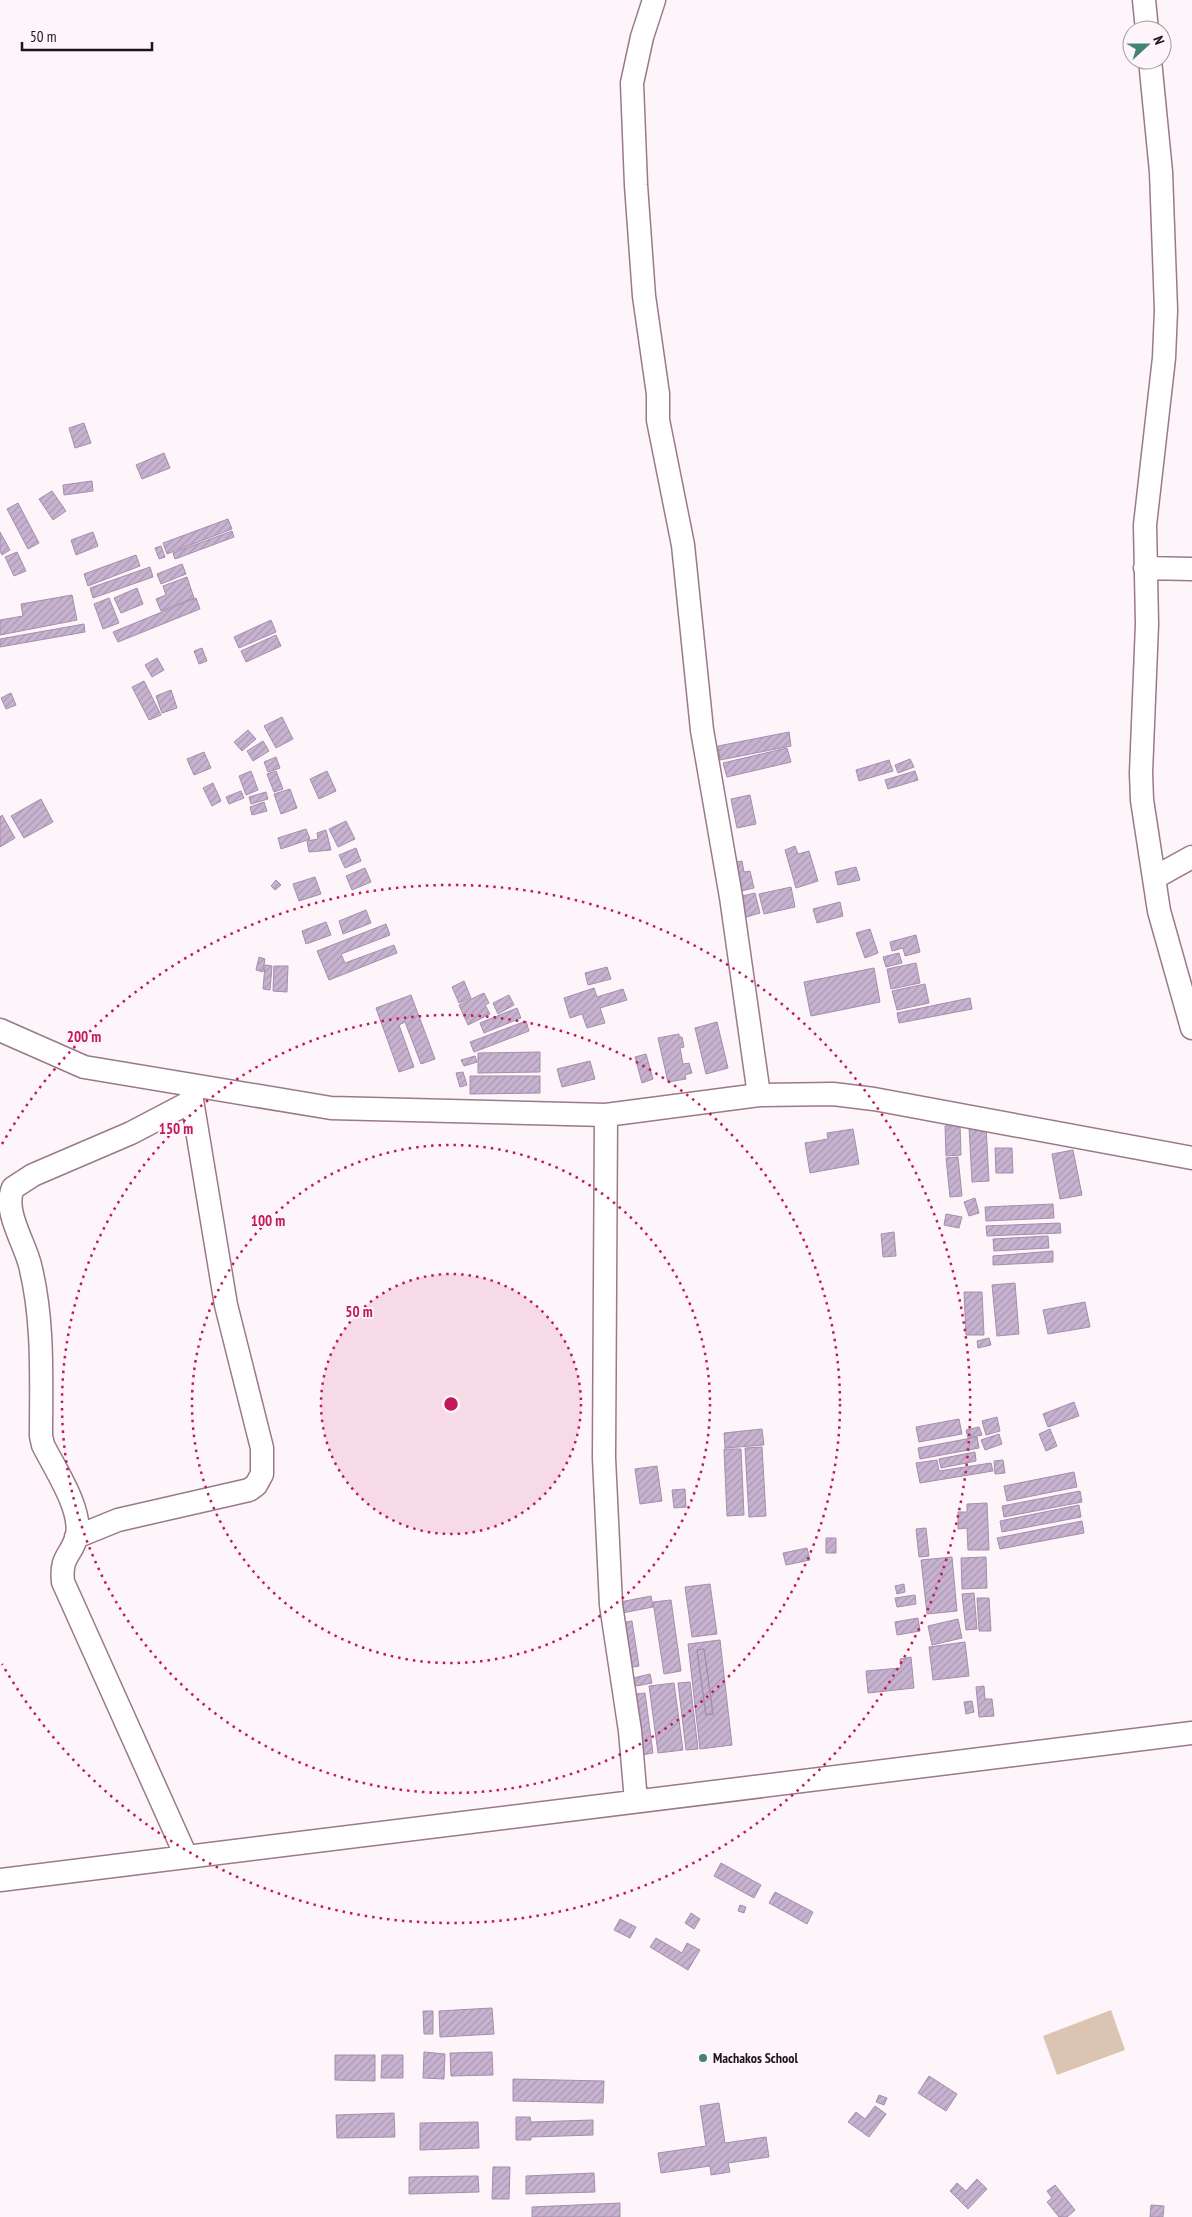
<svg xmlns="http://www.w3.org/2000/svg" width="1192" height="2217" font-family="'PT Sans Narrow',sans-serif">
<defs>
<pattern id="building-hatch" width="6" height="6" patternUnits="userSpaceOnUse" patternTransform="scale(1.25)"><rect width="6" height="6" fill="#c7b2d0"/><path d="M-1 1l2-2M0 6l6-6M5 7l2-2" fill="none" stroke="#aa98b2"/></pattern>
</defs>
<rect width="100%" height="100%" fill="#fdf5f9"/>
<path fill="#dcc4b2" d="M1111,2010L1125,2050L1057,2075L1043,2036Z"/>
<path fill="url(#building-hatch)" stroke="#a38fac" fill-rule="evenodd" d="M84,423L91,443L75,448L69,428Z
M164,453L170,468L142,479L136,465Z
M92,481L93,491L64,495L63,485Z
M52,491L66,511L53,520L39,499Z
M18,503L39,543L28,549L7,509Z
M228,519L232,529L167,554L163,543Z
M232,531L234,537L175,559L173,553Z
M0,532L10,550L2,555L0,551Z
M93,532L98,546L76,555L71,540Z
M161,546L165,557L159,559L155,548Z
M17,552L26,571L14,576L5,557Z
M136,555L140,566L88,586L84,574Z
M182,564L186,574L161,584L157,574Z
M150,567L153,577L93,598L90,588Z
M187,577L194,598L161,611L156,599L166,595L163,586Z
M137,588L143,604L121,613L114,598Z
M72,595L77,620L0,635V620L23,616L21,604Z
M109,598L119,623L103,629L94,604Z
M196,598L200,609L118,642L113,632Z
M271,620L276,632L239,648L234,637Z
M84,624L85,632L0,647V639Z
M276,635L281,646L246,662L241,651Z
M202,648L207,661L199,664L194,651Z
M157,658L164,670L152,677L145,665Z
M144,681L161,715L149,720L132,687Z
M171,690L177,708L162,713L156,696Z
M11,693L16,705L6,709L1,698Z
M282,717L293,739L276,748L264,726Z
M248,730L256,739L242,751L234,742Z
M789,732L791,746L720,760L718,746Z
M263,741L269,751L253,761L247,751Z
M787,748L791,762L727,777L723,763Z
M204,752L211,768L194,775L187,759Z
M276,757L280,768L268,772L264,762Z
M910,759L914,767L898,773L895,765Z
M889,760L893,771L859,781L856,770Z
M251,771L258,790L246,795L239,776Z
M276,771L283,789L274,792L267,774Z
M327,771L336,791L319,799L310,779Z
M915,771L918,780L888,789L885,780Z
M213,783L221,801L212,806L203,788Z
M290,789L297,808L281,814L274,794Z
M241,791L244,798L229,804L226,797Z
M266,792L268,799L251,804L249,797Z
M750,795L756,824L737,828L731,799Z
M41,799L53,822L24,838L11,816Z
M264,802L267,811L252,815L250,807Z
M2,815L15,838L0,847V817Z
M346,821L355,839L338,847L329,829Z
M306,829L310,839L281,849L278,838Z
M326,830L331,850L309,852L307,841L318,839L317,833Z
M795,846L798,854L809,851L818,881L796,888L785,850Z
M356,848L361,861L345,868L339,855Z
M742,861L744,872L750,871L754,888L737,892L731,863Z
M856,867L860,880L838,885L835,872Z
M365,868L371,882L352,890L346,876Z
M315,877L321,894L299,901L293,884Z
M276,880L281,885L275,890L271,886Z
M791,887L795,907L764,914L759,894Z
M755,893L760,913L743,918L738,897Z
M840,902L843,916L817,923L813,909Z
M366,910L371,923L343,934L339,921Z
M326,922L331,935L306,944L302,931Z
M386,924L390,935L341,954L345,963L394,945L397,953L329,980L317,951Z
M870,929L878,953L865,958L856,933Z
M916,935L920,952L905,956L903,948L892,951L890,942Z
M899,953L902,963L886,967L883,957Z
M259,957L265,959L263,972L256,970Z
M916,963L920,983L891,989L887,969Z
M265,965L272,966L270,990L263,989Z
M274,966H288L287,992L273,991Z
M607,967L611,979L588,985L585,973Z
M874,968L880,1002L811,1016L804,982Z
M464,981L471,998L459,1003L452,987Z
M925,984L929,1003L897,1010L892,991Z
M594,988L597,997L623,989L627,1000L600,1008L605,1023L587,1028L582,1014L570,1018L564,998Z
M484,993L489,1003L485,1005L490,1014L468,1025L459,1005Z
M411,995L435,1059L421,1064L405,1022L399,1025L414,1067L399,1072L376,1008Z
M509,995L514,1005L498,1014L493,1003Z
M970,998L972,1009L899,1023L897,1013Z
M517,1008L521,1018L484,1033L480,1023Z
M526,1021L529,1031L474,1052L470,1042Z
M717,1022L728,1068L706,1074L695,1028Z
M679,1034V1037H682L684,1047L680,1048L683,1064L689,1063L692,1073L685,1075L686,1079L668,1082L658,1038Z
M540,1052V1072L478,1073V1053Z
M646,1054L653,1079L642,1083L635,1057Z
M475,1056L477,1062L464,1066L461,1060Z
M590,1061L595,1079L562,1087L557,1069Z
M463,1072L467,1085L460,1087L456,1073Z
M470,1076H540V1093L470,1094Z
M960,1125L961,1155L946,1156L945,1126Z
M986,1126L989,1181L972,1182L969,1127Z
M853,1129L859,1164L810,1173L805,1143L828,1139L827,1133Z
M995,1148H1012L1013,1173H996Z
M1073,1150L1082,1195L1060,1199L1052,1154Z
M958,1157L962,1196L950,1197L946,1158Z
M975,1198L979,1213L969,1216L964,1202Z
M1053,1204L1054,1218L986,1221L985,1207Z
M946,1214L962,1217L959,1228L944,1225Z
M1060,1223L1061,1233L987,1236L986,1226Z
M894,1232L896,1256L883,1257L881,1234Z
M1048,1236L1049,1248L994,1251L993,1239Z
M1053,1251V1262L993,1265V1256Z
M1015,1283L1019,1334L997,1336L992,1285Z
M964,1292H982L984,1335H966Z
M1085,1302L1090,1327L1048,1334L1043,1310Z
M989,1338L991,1345L978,1348L977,1341Z
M1074,1402L1079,1416L1048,1427L1043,1414Z
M997,1417L1000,1431L986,1435L982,1421Z
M959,1419L962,1434L919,1442L916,1427Z
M979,1427L982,1435L968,1438L966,1430Z
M762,1429L764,1445L725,1448L724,1433Z
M1050,1429L1057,1446L1046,1451L1039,1434Z
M999,1434L1002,1444L985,1450L981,1440Z
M977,1437L979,1448L920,1459L918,1448Z
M762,1447L766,1516L749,1517L745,1448Z
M724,1449H741L744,1515L727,1516Z
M975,1452L976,1461L941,1468L939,1459Z
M937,1460L939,1471L991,1463L993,1471L920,1483L916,1463Z
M1003,1460L1005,1473L995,1474L994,1461Z
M657,1466L662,1501L640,1504L635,1469Z
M1074,1472L1077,1487L1007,1501L1004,1486Z
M685,1489L686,1507L674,1508L672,1490Z
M1080,1491L1082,1502L1004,1517L1002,1506Z
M987,1503L989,1550H968L967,1528L958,1529V1512H967V1504Z
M1079,1505L1081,1517L1002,1532L1000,1521Z
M1082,1521L1084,1533L1000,1549L997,1538Z
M926,1528L929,1556L919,1557L916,1529Z
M826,1538H836V1553H826Z
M807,1548L810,1560L786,1565L783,1553Z
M952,1557L957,1611L927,1614L921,1560Z
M986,1557L987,1588L962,1589L961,1558Z
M710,1584L717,1634L692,1637L685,1587Z
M904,1584L905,1592L897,1594L895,1586Z
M974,1593L977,1629L966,1630L962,1594Z
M915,1595L916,1604L897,1607L895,1598Z
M651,1596L653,1607L622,1613L620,1602Z
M977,1598H989L991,1631H979Z
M671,1600L681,1671L664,1674L653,1602Z
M918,1618L920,1631L897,1635L895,1622Z
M958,1619L962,1638L932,1645L928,1626Z
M632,1621L639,1666L628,1668L621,1623Z
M720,1640L732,1745L700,1749L688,1644ZM704,1649L713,1714L706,1715L697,1650Z
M965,1642L969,1676L933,1680L929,1647Z
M704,1649L713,1714L706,1715L697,1650Z
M911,1657L914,1688L868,1693L866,1671L901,1668L900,1659Z
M650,1674L652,1683L631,1687L629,1679Z
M690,1682L698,1749L686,1750L678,1683Z
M674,1683L683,1750L658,1753L649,1686Z
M984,1686L985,1699H992L994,1716L979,1717L976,1687Z
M645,1693L653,1753L642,1755L635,1694Z
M972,1701L974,1712L966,1714L964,1702Z
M721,1863L761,1885L754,1898L714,1876Z
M775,1892L813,1912L807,1924L769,1903Z
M740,1905L746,1907L744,1913L738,1911Z
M691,1913L700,1919L694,1929L685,1923Z
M620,1919L636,1927L630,1938L614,1930Z
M656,1938L682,1953L687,1943L700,1950L688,1970L650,1947Z
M492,2008L494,2034L440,2037L439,2011Z
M423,2011H433V2034H424Z
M424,2052L445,2054L444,2079L423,2078Z
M492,2052L493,2075L451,2076L450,2053Z
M335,2055H375V2081L335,2080Z
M382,2055H403V2078H381Z
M929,2076L957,2094L946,2111L918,2093Z
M513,2079L604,2081L603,2103L513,2101Z
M879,2095L887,2098L884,2105L876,2102Z
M719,2103L725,2143L766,2137L769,2157L728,2163L730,2172L711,2175L710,2166L661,2173L658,2153L706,2146L700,2106Z
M875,2106L886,2114L869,2137L848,2122L856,2112L865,2119Z
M394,2113L395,2137L337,2138L336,2115Z
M516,2117H530L531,2122L593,2120V2135L531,2137V2140H516Z
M478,2122L479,2148L420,2150V2123Z
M493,2167H510L509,2199H492Z
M594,2173L595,2192L526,2194V2176Z
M478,2176L479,2192L409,2194V2177Z
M977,2179L987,2189L968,2209L950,2191L957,2183L966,2191Z
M1055,2185L1075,2210L1067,2217H1059L1047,2202L1052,2198L1047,2191Z
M620,2203V2217H532V2207Z
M1151,2205L1164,2206L1163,2217H1150Z"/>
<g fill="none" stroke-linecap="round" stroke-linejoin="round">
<defs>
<path id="minor" d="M654,0L642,37L632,83L636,185L644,296L658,394V420L683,545L702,730L731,897L759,1095
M1144,0L1147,30
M1150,60L1161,172L1166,310L1164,358L1145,525L1147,624L1141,773L1142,800L1159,911L1192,1028
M1145,568L1192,569
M1154,878L1192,857
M0,1030L84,1067L331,1108L606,1115L759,1095L833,1094L874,1099L1192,1158
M606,1115L604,1458L611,1605L630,1731L636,1801
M76,1537L118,1520L249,1490L256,1485L262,1474V1448L226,1305L190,1088
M186,1856L63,1582C60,1555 72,1556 77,1535C82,1509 55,1469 43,1445L41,1436C41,1379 44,1321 30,1265C24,1241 3,1211 13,1188L33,1175L131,1133L192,1101
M0,1880L1192,1733"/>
</defs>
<use href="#minor" stroke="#9b7988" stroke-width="25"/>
<use href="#minor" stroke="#fff" stroke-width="22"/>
</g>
<circle cx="451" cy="1404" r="130" fill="#c2185b" fill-opacity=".12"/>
<g fill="none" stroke="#c2185b" stroke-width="2.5" stroke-dasharray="2.5 5">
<circle cx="451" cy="1404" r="130"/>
<circle cx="451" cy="1404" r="259"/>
<circle cx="451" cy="1404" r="389"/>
<path d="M2 1144A519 519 0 1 1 2 1664"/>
</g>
<circle fill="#418374" stroke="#fdf5f9" stroke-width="2" cx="703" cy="2058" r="5"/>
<g text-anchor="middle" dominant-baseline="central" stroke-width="4" stroke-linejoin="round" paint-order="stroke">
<g font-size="14" font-weight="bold" fill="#1f1218" stroke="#fdf5f9" text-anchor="start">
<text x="713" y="2058">Machakos School</text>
</g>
</g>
<circle cx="451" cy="1404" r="8" fill="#c2185b" stroke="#fdf5f9" stroke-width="2.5"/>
<g font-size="15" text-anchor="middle" font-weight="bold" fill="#c2185b" stroke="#fdf5f9" stroke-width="4" stroke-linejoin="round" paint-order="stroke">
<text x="84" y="1042">200 m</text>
<text x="176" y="1134">150 m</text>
<text x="268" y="1226">100 m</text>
<text x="359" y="1317">50 m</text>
</g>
<g transform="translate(1147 45) rotate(69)"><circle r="24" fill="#fdf5f9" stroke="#a49a9f"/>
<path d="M0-4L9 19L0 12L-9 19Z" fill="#418374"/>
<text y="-8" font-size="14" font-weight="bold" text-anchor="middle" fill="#1f1218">N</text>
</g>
<path d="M22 42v8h130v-8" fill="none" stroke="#1f1218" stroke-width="2.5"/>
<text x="30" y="42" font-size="15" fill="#1f1218" stroke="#fdf5f9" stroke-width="4" paint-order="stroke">50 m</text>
</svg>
